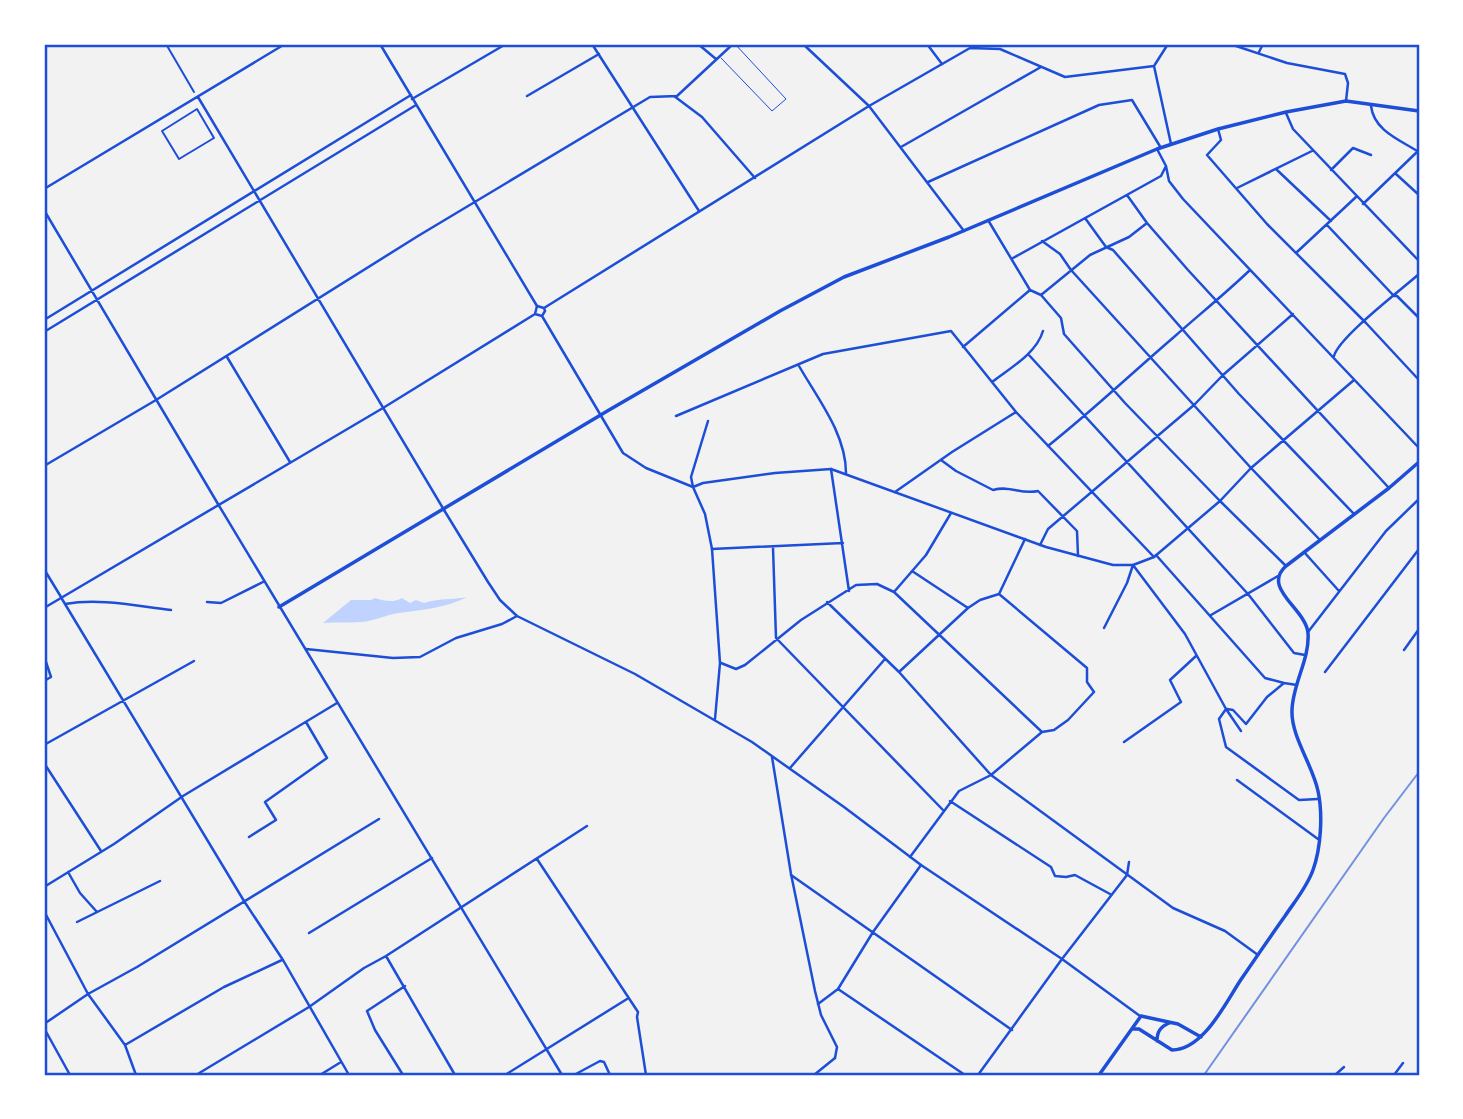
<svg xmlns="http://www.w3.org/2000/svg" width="1463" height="1119" font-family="'IBM Plex Sans',sans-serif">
<rect width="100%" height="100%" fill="#f2f2f2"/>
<path fill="#bfd3fe" d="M467,597C446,608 422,610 398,613C386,615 374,621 361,622C349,623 336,622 323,623L351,600H371L375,598C385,601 393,603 402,598L410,603L416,600L424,603C438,598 452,600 467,597Z"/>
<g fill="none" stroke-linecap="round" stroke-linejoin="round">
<path stroke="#1d4ed8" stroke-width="1" d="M721,58L772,111L786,99L735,44"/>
<path stroke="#1d4ed8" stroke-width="2" d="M166,44L194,92
M197,109L214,138L179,159L162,131Z"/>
<path stroke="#1d4ed8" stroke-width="2.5" d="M380,44L537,306
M698,44L716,59
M803,44L869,106L964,231
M927,44L942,64
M1230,44L1287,63L1345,74L1348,83L1346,101
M1259,52L1263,44
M527,96L599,54
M674,96L702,117L755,178
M198,97L444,510
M412,99L506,44
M1371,106C1374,131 1400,140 1419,152
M1286,113L1293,129L1419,261
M1218,129L1221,140L1207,155L1267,224L1366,323L1419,380
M901,147L1041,67
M1166,166L1169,181L1183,199L1419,448
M1276,169L1331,221
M1331,170L1353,148L1371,155
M1396,174L1419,195
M928,182L1099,105L1132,100L1161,148
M1237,188L1312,151
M44,189L285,44
M1127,195L1147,223L1188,270L1389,488
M1363,204L1418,151
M44,210L218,504
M1085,218L1106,247L1113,250L1239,394L1354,514
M988,220L1030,290L1041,295L1061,318L1064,334L1125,403L1220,501L1251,468L1354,380
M1327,225L1394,296H1397L1419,318
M1042,241L1060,254L1071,270L1251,468L1320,540
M1297,252L1356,197
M1013,258L1161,176L1166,166L1157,149
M1041,295L1090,255L1129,237L1147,223
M44,320L411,95
M44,332L416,105
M963,347L1030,290
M1028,354L1248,594L1294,653L1305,655
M1334,356C1339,337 1401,290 1419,274
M227,357L290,462
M799,366C818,399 846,434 846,473
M992,382C1010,368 1036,354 1043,331
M156,400L418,236L650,97L677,96L733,44
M676,416L823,354L951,331L1016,412L1154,557
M1048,446C1092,411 1132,373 1174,337C1200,314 1226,293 1250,270
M941,460L956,471L993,490C1011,485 1020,495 1038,491L1077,531L1078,556
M831,469L849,591
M693,487L691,477L708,421
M895,492L952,452L1016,412
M1040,545L1048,529L1194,405L1223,375L1293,314
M773,548L776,638L943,810
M712,549L843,543
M1304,552L1339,591
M1156,555L1265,678L1284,683
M1133,565L1185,634L1226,709L1241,731
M912,571L968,608
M894,592L926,555L951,513
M62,599L244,901L283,960L349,1075
M207,602L221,603L263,582
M827,602L899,672L991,775L1173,908L1225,931L1258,955
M65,604C100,598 136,606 171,610
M1211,615L1278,576
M1104,628L1127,583L1133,565
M1308,632L1386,531L1419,499
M1404,650L1419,629
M44,656L51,677L44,681
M721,663L736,669L745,665L801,620L856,585L877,584L894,592L1042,732
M899,672L968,608L980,600L999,594L1025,539
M1325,672L1419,549
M1226,709L1219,719L1226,747L1299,800L1318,799
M1227,709L1233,710L1246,724L1267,697L1284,683L1297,685
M1124,742L1181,702L1170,680L1196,656
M44,745L194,661
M44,763L101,851
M790,768L885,659
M1237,780L1318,839
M950,801L1051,867L1055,876L1066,877L1075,875L1110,894
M249,837L276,820L265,802L327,758L306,722
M910,857L959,791L991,775L1042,732L1054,730L1068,720L1094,692L1087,682V668L999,594
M537,859L638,1012L637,1017L646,1075
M68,872L80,893L97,912
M791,875L1012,1030
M44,887L114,844L183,796L337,703
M44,911L88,994L125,1045L136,1075
M77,922L160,881
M309,933L432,858
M386,956L455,1075
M838,989L965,1075
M818,1004L838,989L873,932L921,865
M44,1024L88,994L137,967L379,819
M44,1028L70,1075
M125,1045L224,987L282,960
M196,1075L309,1007L364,968L386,956L587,826
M320,1075L341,1062
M403,1075L375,1030L367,1011L405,986
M505,1075L627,999
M574,1075L600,1061L604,1062L610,1075
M814,1075L835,1058
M1335,1075L1344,1067
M1394,1075L1403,1063"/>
<path stroke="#1d4ed8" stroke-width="2.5" d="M592,44L699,211
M1414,44L1419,46
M1154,66L1171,144
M544,308L869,106L970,48L1000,49L1065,77L1154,66L1168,44
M542,316L623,453L646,468L693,487L705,514L712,549L720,663L715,719
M44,466L156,400
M693,487L703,483L775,473L831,469L1046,547L1113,565H1133L1154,557L1220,501L1286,566
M218,504L562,1075
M444,510L488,582L500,600L517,616L635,674L752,742L844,807L921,865L1062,959L1140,1016
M44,569L61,597
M44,608L383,408L535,314L537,306L544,308L545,311L542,316L535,314
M306,649L393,658L420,657L456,638L502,624L517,616
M772,757L791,874L815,991L821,1015L837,1047L835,1058
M978,1075L1062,959L1127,875L1129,862"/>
<path stroke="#1d4ed8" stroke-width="3.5" d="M279,607L609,410L780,311L844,277L949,237L1157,149L1218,129L1286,112L1346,101L1419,111
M1132,1029H1139L1172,1050C1203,1050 1225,1004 1240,981C1255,959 1270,937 1285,916C1295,901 1307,887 1313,870C1321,848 1323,814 1318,791C1313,766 1291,736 1292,711C1292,685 1310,659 1308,633C1306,609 1261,588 1286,566L1389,488L1419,462
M1157,1041C1157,1032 1160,1027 1169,1023
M1099,1075L1141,1016L1178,1024L1201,1037"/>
<path stroke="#7290e2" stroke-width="2" d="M1204,1075L1384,818L1419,772"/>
</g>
<rect width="1463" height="1119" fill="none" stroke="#ffffff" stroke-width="91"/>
<rect x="46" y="46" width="1372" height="1028" fill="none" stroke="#1d4ed8" stroke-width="2.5"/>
</svg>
